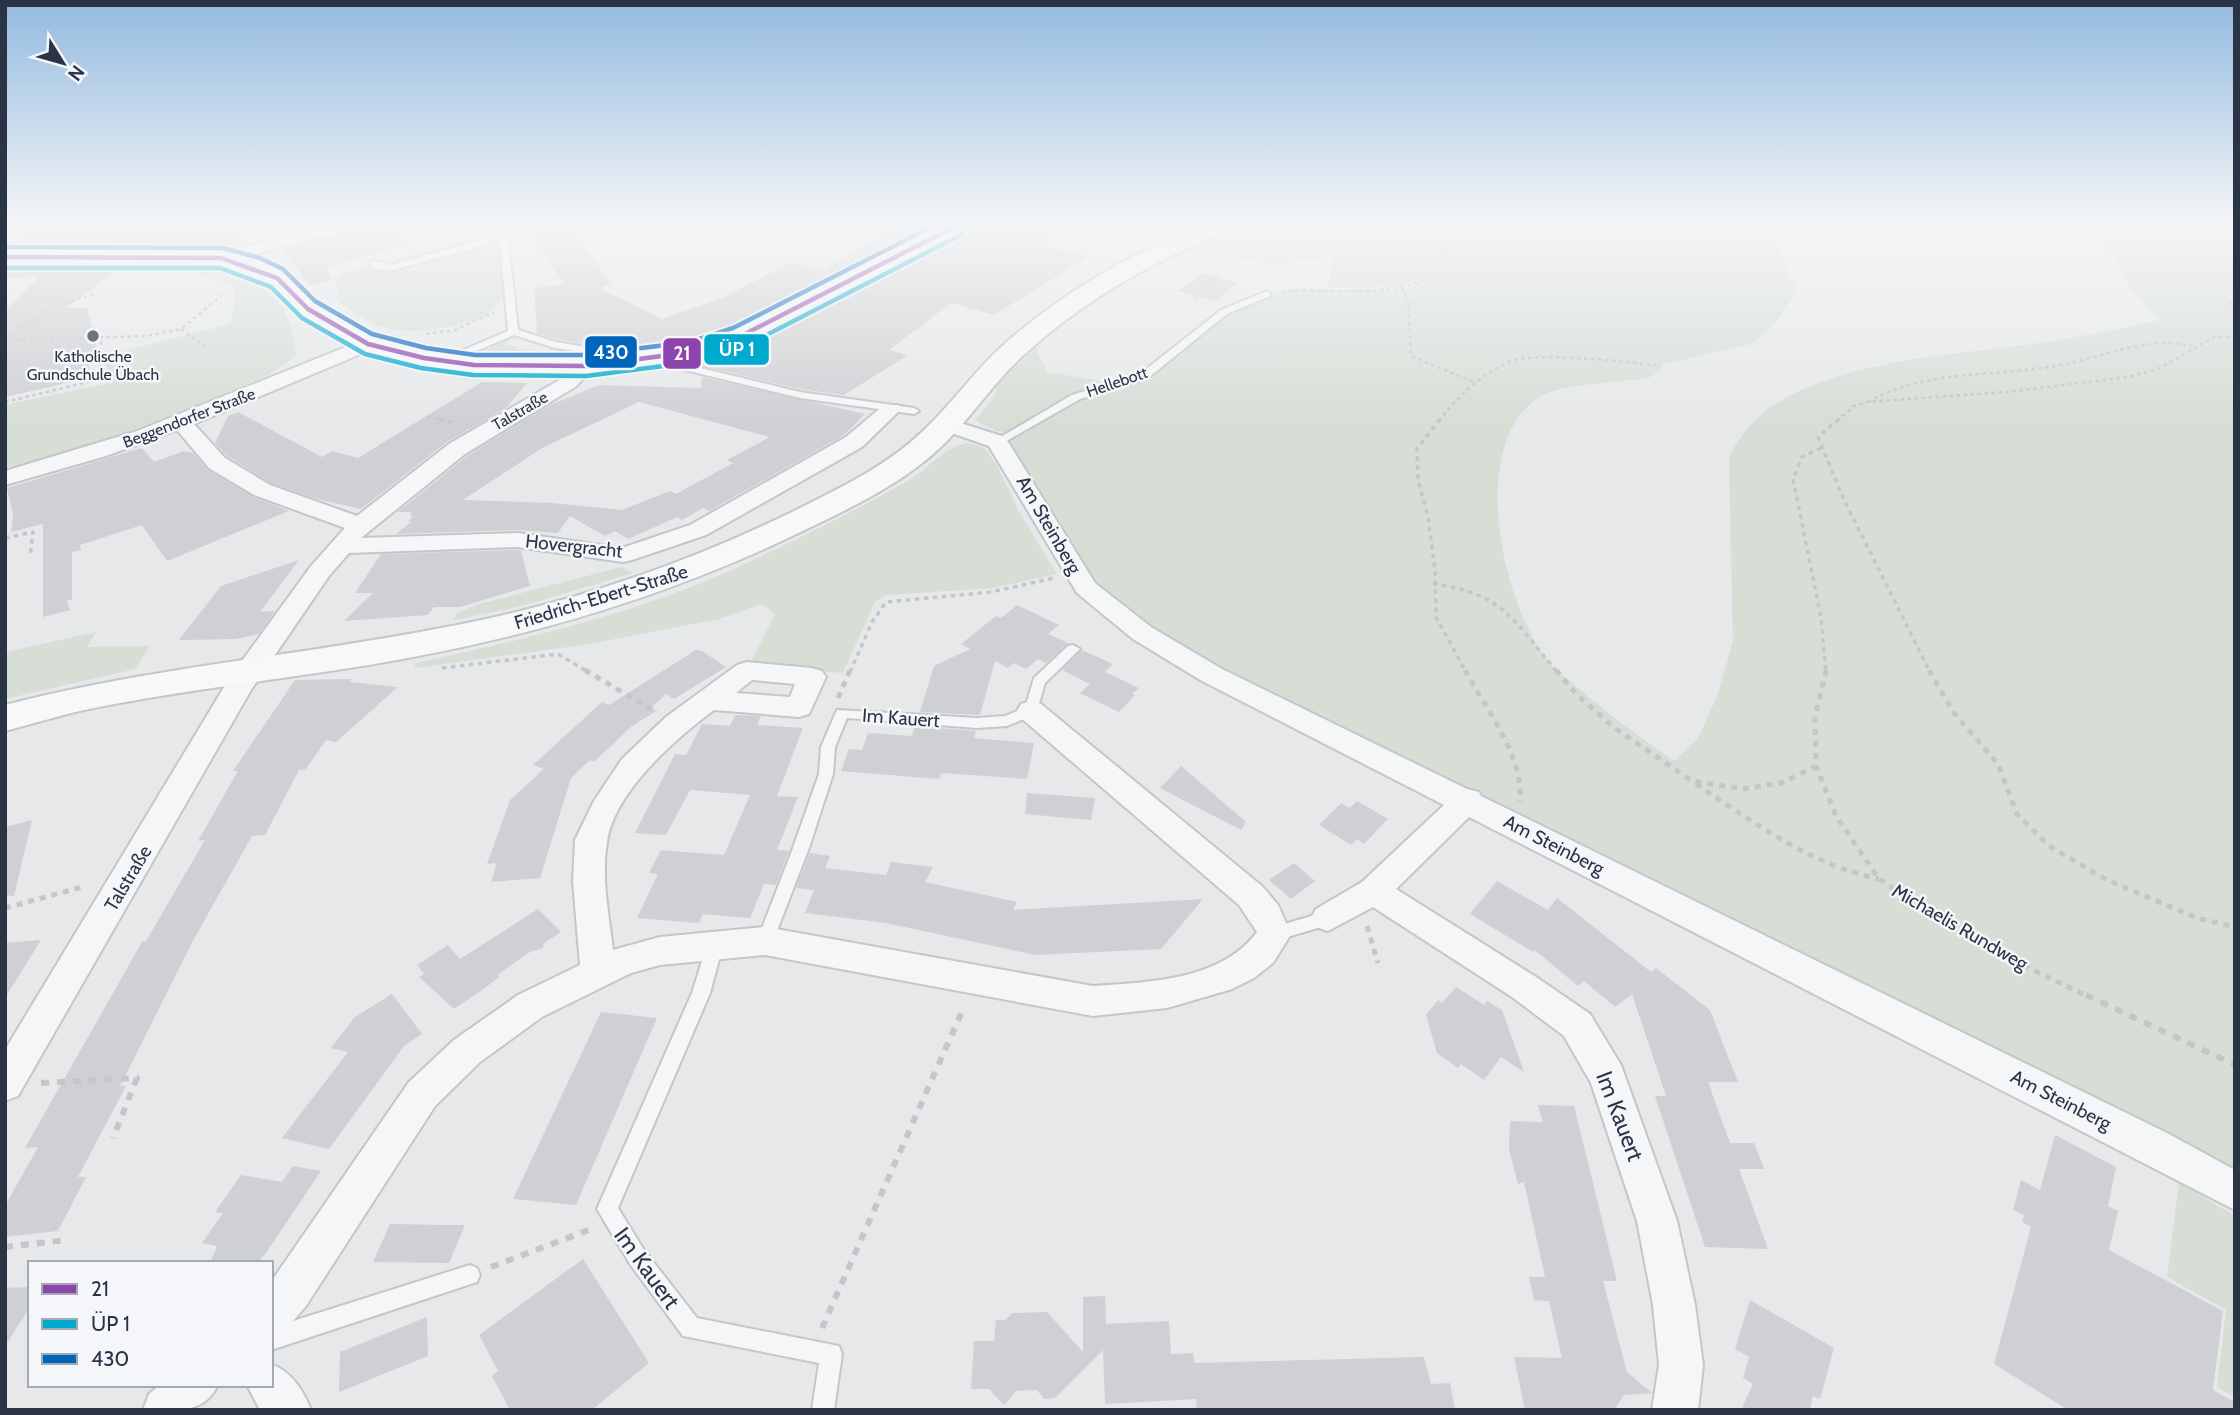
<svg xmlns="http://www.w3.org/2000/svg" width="2240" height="1415" font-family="Cabin,sans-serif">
<rect width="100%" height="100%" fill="#e6e8ea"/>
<path fill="#d6ded6" d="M1240,225H1766L1797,292L1775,323L1752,344L1663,364L1661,371L1648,378C1623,382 1563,384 1543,395C1464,439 1503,607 1549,662C1556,672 1568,679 1577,687C1608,714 1640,737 1674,761L1697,740L1716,699L1733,642L1729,459C1764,364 1938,357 2025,345C2071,339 2116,330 2161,320L2128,286L2119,264L2089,231L2077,225H2235V1178L1216,667L1153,629L1105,592L1082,567L1060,522L1007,438L1076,399L1136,380L1226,313L1268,295L1289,290H1401L1417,285L1329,288L1331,258L1272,263L1182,250Z
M486,236L497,238C500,254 507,276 504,292C497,327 413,336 386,328C367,322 350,310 334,298L339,295L336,281L339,274Z
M148,266C213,268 292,270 296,355C277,374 250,383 225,393C154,424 81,450 5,468V405L110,383L114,387L103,356L231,324L235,296L233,286L193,272L137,271Z
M512,337L518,338L506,342V345L517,347L519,351C533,348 541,355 554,355C568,355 582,354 598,355L556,358L478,354Z
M1035,347L1047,372L1114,383C1087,389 1021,433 1005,433C994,432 985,425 975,420L996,395V385Z
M968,443L984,448L997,465L1018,510L1057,574L992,588L887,595L875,602L843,673L749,666L775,614L761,604L719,619L589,644L415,668V663C527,639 640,613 745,564C799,539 854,511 906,482C928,470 943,447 968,443Z
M621,567L633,573L522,606L454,620L458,613L476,605Z
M96,632L87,647L150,646L135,669L5,699V652Z
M2179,1182L2235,1216V1397L2217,1387L2226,1310L2167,1277Z"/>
<path fill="#ced0d3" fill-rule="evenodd" d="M100,225L143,228L146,225H247V243L172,248L5,247V235Z
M263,225H320L272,237Z
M361,225H391L414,243L326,267L332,280L310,285L282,250L357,231Z
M895,225H935L727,330L688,341L628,350L559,340L537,333L534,288L564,284L531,233L570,226L611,284L600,288L662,319L723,298L791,262L825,270Z
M972,225H1057L1048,234L1055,236L1043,245L1089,257L994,315L951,303L889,350L908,355L844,395L800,389L703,366V359L747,346L967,232Z
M5,267H121L66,308H87L99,359L89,362V378L5,397V310L40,276L5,278Z
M1202,273L1238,282L1216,301L1178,291Z
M702,377L865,414L844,435L709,511L703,508L682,520L677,517L628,539L615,531L605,536L570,516L558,533L518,530L396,534L411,522L408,521L413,516L410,515L412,512H398L467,456L550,405L599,385L701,388ZM639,402L770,437L727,460L733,463L676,494L670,491L622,510L552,503L463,500L542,448Z
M482,382L527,383L506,408L447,442L361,509L317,499L271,483L227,456L215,443L228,416L238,412L322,457L332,451L358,458Z
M142,448L154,462L184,451L193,453L208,470L253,497L289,511L167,561L142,525L80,545L81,550L72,552V599L67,601L70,610L43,617V524L11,532L13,515L7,488Z
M521,550L530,586L460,607H434L428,615L344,621L373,593H355L381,554Z
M299,560L260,612L275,611L259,634L236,639L179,640L221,586Z
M1017,605L1059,625L1048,634L1068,643L1046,663L1038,659L1026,669L1014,663L1008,668L995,661L980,715L920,712L934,666L970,649L961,644L996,616L1001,618Z
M696,650L702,651L726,667L674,699L666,694L650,709L658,710L632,726L594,762L590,760L571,778L540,878L491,882L497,863L487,864L510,800L544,769L533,765L602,702L609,705Z
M1082,650L1113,664L1105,672L1139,688L1132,694L1135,695L1119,712L1080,693L1090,684L1062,670Z
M351,679L350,682L398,687L336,742L326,740L306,769L299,770L265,835L252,836L195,937L120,1086H126L78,1177H86L58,1231L5,1237V1206L38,1147L25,1148L142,942L146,941L205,840L198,841L238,771H233L295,680Z
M735,715L761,716L757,725L803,728L777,796L798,797L777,850L789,851L776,885L764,884L750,918L703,914L699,923L637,918L658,874L649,873L661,850L724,855L750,795L690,790L666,835L635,833L675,754L686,755L702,724L730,726Z
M915,726L976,731L974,738L1034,743L1027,779L941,773L939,779L841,771L849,749L862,750L868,733L912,736Z
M1181,766L1246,822L1241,830L1160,788Z
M1027,793L1095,798L1091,820L1025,814Z
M1357,801L1388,819L1364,844L1357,839L1351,845L1319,825L1341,803L1350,808Z
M32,820L14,896L5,895V827Z
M810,853L830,856L825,868L886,875L891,862L933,867L925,882L1017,902L1013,910L1203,899L1161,949L1035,955L886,923L805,913L814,890L796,888Z
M1294,863L1315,881L1291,899L1269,880Z
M1497,881L1548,910L1557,898L1651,972L1656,968L1710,1010L1738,1082H1708L1730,1143H1754L1764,1169H1739L1768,1249L1705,1247L1655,1096H1666L1632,994L1615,1007L1584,981L1578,986L1535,950L1533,952L1470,914Z
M538,909L561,932L544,943L543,948L530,952L497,975L499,977L485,988L454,1009L419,977L424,974L417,965L448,945L460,959Z
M41,940L5,998V943Z
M1456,987L1484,1005L1487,1001L1502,1010L1524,1072L1501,1057L1484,1080L1461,1064L1458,1068L1437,1053L1426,1015L1438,1000L1442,1003Z
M392,994L422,1034L404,1046L329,1149L282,1138L348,1052L331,1048L355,1017Z
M601,1012L657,1018L576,1205L513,1199Z
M1538,1105L1574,1106L1617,1281H1603L1627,1372L1652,1393L1624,1395L1614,1410H1525L1514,1357L1562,1358L1549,1301L1534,1300L1529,1277H1545L1524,1182L1518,1184L1509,1149L1510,1121L1543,1122Z
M2055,1135L2116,1167L2108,1206L2118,1211L2109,1250L2223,1311L2213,1390L2235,1402V1410H2068L1994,1364L2031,1227L2022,1222L2024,1215L2013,1210L2021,1180L2040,1190Z
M293,1166L321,1171L266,1253L257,1263H210L217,1246L202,1243L223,1213L215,1212L241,1175L282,1182Z
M390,1224L444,1225H465L449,1263L373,1262Z
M583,1259L649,1363L592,1410H510L492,1376L498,1371L479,1335Z
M30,1287V1307L5,1346V1288Z
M1105,1296L1106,1324L1169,1321L1171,1354L1193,1353L1194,1363L1424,1357L1431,1384L1450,1383L1455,1410H1197L1196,1399L1105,1404L1103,1350L1055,1398L1044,1399L1037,1390L1016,1391L1004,1405L989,1389H971L974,1341H994L996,1320H1005L1012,1313L1047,1312L1083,1352V1297Z
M1750,1300L1834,1348L1820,1399L1813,1396L1810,1410H1741L1753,1384L1743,1378L1749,1357L1735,1349Z
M427,1317L428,1356L339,1392L340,1352Z"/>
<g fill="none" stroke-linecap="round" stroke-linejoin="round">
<defs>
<path id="lane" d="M483,225C496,225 501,232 508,240L518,330L556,342L615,352L617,365H611L608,356L555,348L514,335L448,363H442V359L508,331L500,241L497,239L485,245L390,271L376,269L369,263L373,260L390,265L479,241L493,234Z
M1267,291L1271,294L1270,296L1227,314L1148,378L1080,399L1001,444L997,445L992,442L1072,395L1140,374L1221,310Z
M674,353H680L684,364L800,392L914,408L919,411L914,414L800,398L677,368L672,355Z
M1073,645L1080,649L1045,683L1036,714L1007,726L977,728L847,718L835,747L833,774L809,848L773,941L771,946L765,948L759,946L757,941L793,848L819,774L821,747L837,710L977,718L1005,716L1025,708L1034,678L1068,646Z
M1328,911L1334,913L1336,918L1334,923L1274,941L1268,939L1266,934L1268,929Z
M715,938L721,940L723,945L710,993L618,1208L644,1250L697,1318L839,1346L842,1354L834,1410H812L819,1363L683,1336L630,1264L597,1209L692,993L707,945L709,940Z
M470,1265L477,1268L480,1275L477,1282L271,1350V1328Z"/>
<path id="street" d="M331,225H358L356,228L221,263L212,258L215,254Z
M368,338L375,340L378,344L375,348L194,424L225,458L270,485L357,516L449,444L561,379L579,362H593L596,366L575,387L465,454L361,538L518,533L622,548L690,525L846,437L884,405H898L901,409L862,447L706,535L632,560L623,562L518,547L349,553L329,576L251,690L18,1096L5,1101V1050L229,679L311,566L345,528L254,495L209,468L177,430L106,456L5,485V471L137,431Z
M944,418L1005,437L1095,583L1151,627L1222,669L1467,789L1479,792L1481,796L2167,1133L2235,1170V1210L1469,817L1396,889L1536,977L1590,1014L1621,1065L1677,1221L1695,1305L1703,1365L1698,1410H1652L1659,1365L1653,1305L1637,1221L1591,1083L1564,1036L1512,997L1373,907L1328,931L1316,927L1311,918L1316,909L1362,882L1444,805L1202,681L1133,639L1077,593L989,446L937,428L933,424L937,420Z
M747,662L812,668L822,671L826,677L809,714L799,717L714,710C675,739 614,792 607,842C601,878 609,915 613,950L660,937L765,927L1093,986C1148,982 1221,981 1257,932L1239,905L1021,718L1017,711L1021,704L1031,701L1041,704L1263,887L1278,905L1291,934L1273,963L1254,978L1232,989L1167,1008L1093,1016L765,955L660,965L631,973L542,1017L480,1062L435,1106L306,1306L286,1329L271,1335V1282L409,1082L454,1040L518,995L580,965L573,881L575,840L594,801L622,759L666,717L737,665ZM752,680L795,684L790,697L736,693Z
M271,1364C292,1372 303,1390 311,1410H260L247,1385H271Z
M160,1385H218C203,1415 176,1410 143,1410L149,1394Z"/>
<path id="secondary" d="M941,225H969L966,230L746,344L692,360L586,374L474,373L424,366L359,350L299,314L268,283L220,265L5,264V250L221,251L264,263L286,273L317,304L377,338L424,350L474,357L586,358L689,344L728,332Z
M1202,225H1233L1230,230C1155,260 1087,298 1027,352C996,379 974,414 945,443C909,479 859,504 813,526C686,589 553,631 413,657C304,678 193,687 84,710C57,716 32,724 5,731V705C156,666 310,655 462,624C578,601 688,563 794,511C838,489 887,466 923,431C954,402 977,367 1009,340C1067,290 1132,253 1202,225Z"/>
</defs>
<use href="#lane" stroke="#c4c6c8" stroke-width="4"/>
<use href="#street" stroke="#c4c6c8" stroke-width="4"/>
<use href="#secondary" stroke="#c4c6c8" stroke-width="4"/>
<path stroke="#c5c6ca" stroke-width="2.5" stroke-dasharray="3.5 3.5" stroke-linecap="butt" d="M453,225L459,229L456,231
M76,235L94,225
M1402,288L1408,302L1411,356L1474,382
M1282,291C1323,285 1478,313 1436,225
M94,294L52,307L5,340L146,336L181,329L222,295
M1197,299L1192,297L1219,274
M2229,303L2235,305
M181,329L206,347
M426,334L455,330L494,312
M5,402L101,379V338
M1868,402C1927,369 1991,377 2055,366C2104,358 2146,334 2196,347
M428,416L446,421
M1439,421C1459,395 1480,375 1509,362C1533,351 1626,362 1656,365
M1837,421L1854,406L1867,402L2007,392L2128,377L2158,369L2214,337H2235"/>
<path stroke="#c5c6ca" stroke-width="3.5" stroke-dasharray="4.5 4.5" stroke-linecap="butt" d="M439,419L456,423
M1440,419L1417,449L1418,480L1428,517L1435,570L1436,617L1466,672
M1839,419L1818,437L1844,500L1930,672
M1821,448L1802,457L1793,479L1821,617L1826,672
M5,538L33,532L30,557
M1433,584C1504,593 1514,621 1557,672
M442,668L558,654L588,672
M850,672L872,622L886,602L991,592L1054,578"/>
<path stroke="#c5c6ca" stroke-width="5" stroke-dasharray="6 6" stroke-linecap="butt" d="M585,670L654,711
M1465,670C1486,709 1524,756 1520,802
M1556,670L1577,695L1616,729L1692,781L1743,789L1781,783L1816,766
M1826,670L1815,718L1816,766L1836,816L1879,879L1941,919L2037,972L2089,997
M1929,670L1954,713L1998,764L2017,814L2049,846L2107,880L2197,918L2235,927
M838,698L850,670
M1696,784C1753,822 1811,865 1879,879
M5,908L86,886
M1367,926L1378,963"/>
<path stroke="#c5c6ca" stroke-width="6" stroke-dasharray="8 8" stroke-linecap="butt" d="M2086,995L2235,1065
M41,1083L137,1078L113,1138
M5,1247L67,1240
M491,1267L594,1228
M822,1328L964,1007"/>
<use href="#lane" fill="#f5f6f7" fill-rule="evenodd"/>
<use href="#street" fill="#f5f6f7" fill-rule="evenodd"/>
<use href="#secondary" fill="#f8f8f8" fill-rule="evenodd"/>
<defs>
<path id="bus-1" d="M5,257L221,258L277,278L308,309L368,344L424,358L474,365L586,366L692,352L737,338L958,225"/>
<path id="bus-2" d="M5,268H220L271,287L302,318L365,354L421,368L473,375L586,376L694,362L741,348L963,234"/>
<path id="bus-3" d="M5,247L223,248L260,258L283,269L315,301L372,334L426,348L475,355H585L690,342L733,328L935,225"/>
</defs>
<use href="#bus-1" stroke="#f4f6f9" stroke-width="8"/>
<use href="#bus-2" stroke="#f4f6f9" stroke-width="8"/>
<use href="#bus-3" stroke="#f4f6f9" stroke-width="8"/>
<use href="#bus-1" stroke="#8e44ad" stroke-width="4.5"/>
<use href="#bus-2" stroke="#00a9ce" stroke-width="4.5"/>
<use href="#bus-3" stroke="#0065bd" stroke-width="4.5"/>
</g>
<linearGradient id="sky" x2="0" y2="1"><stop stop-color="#93bae0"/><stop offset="0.53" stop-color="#f4f5f6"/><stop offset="1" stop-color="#f4f5f6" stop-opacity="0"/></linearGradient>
<rect width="2240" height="423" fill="url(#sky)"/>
<circle fill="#6c737f" stroke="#f4f6f9" stroke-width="2.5" cx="93" cy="336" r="7"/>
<g text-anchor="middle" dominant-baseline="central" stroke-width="5" stroke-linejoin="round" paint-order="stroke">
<g font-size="16" fill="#2b3445" stroke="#f4f6f9">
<text x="93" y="356">Katholische<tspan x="93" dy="18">Grundschule Übach</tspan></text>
</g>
<g font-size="16" fill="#2b3445" stroke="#f4f6f9">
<text transform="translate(1117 382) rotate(-19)">Hellebott</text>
<text transform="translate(520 411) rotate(-30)">Talstraße</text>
<text transform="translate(189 418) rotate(-21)">Beggendorfer Straße</text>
</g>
<g font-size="19" fill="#2b3445" stroke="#f4f6f9">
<text transform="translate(1049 525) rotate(60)">Am Steinberg</text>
<text transform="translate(574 546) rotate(6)">Hovergracht</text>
<text transform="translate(601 597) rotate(-17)">Friedrich-Ebert-Straße</text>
<text transform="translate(901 718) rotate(4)">Im Kauert</text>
<text transform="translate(1554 845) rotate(27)">Am Steinberg</text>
<text transform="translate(128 878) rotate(-59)">Talstraße</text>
<text transform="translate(1960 927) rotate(30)">Michaelis Rundweg</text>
<text transform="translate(2061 1100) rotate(27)">Am Steinberg</text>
</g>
<g font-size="23" fill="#2b3445" stroke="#f4f6f9">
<text transform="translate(1620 1116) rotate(69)">Im Kauert</text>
<text transform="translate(647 1268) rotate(54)">Im Kauert</text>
</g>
</g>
<g stroke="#f4f6f9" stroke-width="2.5">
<rect x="703" y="333" width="67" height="33" rx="7" fill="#00a9ce"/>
<rect x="584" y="335" width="54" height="34" rx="7" fill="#0065bd"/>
<rect x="662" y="337" width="40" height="33" rx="7" fill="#8e44ad"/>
</g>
<g font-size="19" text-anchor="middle" font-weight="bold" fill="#fff">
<text x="737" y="356">ÜP 1</text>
<text x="611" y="359">430</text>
<text x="682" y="360">21</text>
</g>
<rect width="2240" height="1415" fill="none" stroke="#2b3445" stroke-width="14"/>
<rect x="28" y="1261" width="245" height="126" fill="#f4f6f9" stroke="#a4a8b1" stroke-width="2"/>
<rect x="42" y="1284" width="35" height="10" fill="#8e44ad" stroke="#a4a8b1" stroke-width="2"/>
<text x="91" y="1296" font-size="21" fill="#2b3445">21</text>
<rect x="42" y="1319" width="35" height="10" fill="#00a9ce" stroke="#a4a8b1" stroke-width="2"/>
<text x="91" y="1331" font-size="21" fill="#2b3445">ÜP 1</text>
<rect x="42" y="1354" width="35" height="10" fill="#0065bd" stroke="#a4a8b1" stroke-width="2"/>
<text x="91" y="1366" font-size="21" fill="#2b3445">430</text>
<g transform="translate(63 63) rotate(127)" stroke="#f4f6f9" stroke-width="5" paint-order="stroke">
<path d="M0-5L12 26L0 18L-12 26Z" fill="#2b3445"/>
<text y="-10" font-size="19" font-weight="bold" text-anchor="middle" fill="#2b3445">N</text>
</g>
</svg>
